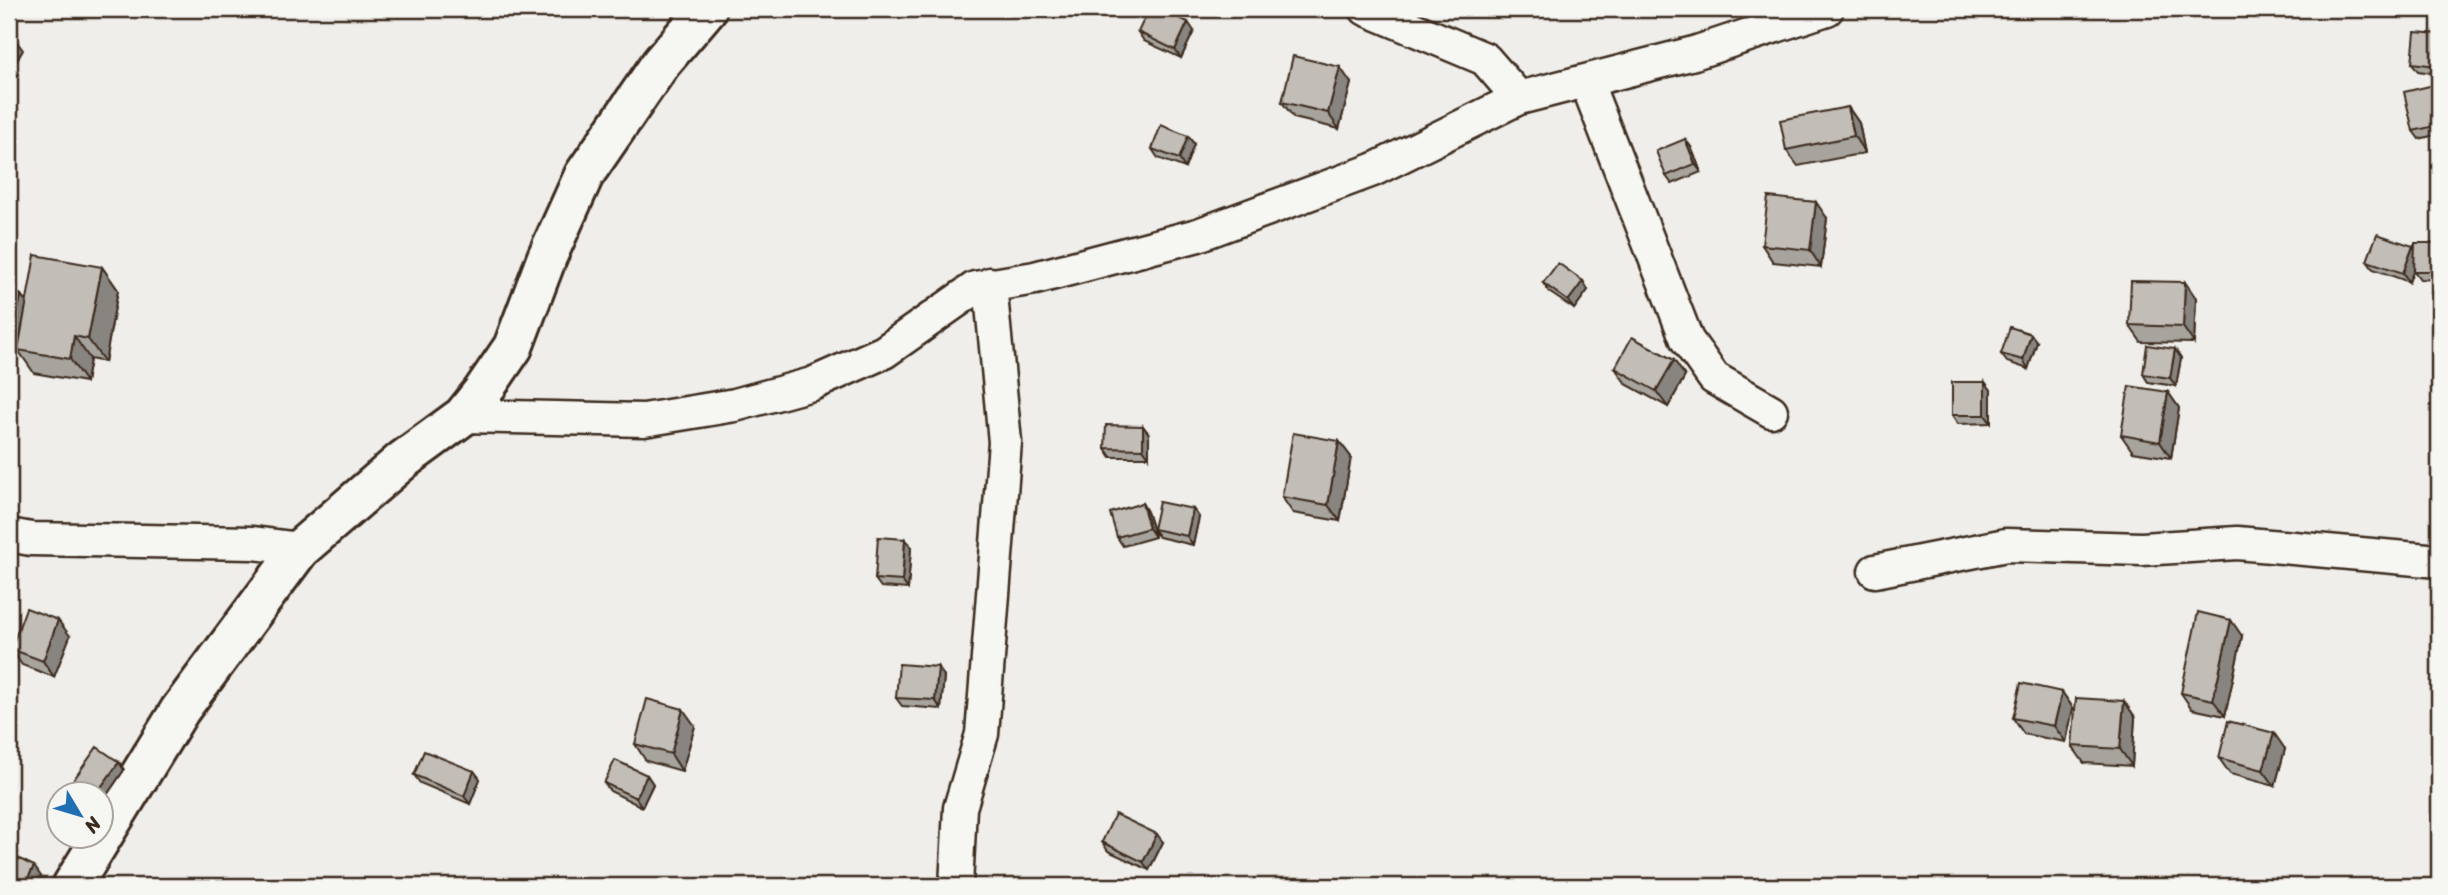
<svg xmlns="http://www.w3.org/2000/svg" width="2448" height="895" font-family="Sriracha,sans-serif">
<rect width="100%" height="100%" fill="#efeeea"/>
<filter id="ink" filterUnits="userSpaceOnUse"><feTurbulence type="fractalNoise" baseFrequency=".0143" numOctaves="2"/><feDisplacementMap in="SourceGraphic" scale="14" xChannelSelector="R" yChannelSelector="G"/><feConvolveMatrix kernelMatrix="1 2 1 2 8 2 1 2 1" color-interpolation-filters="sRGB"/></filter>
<g filter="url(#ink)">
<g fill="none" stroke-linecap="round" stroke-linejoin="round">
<defs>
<path id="street" d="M1366,9L1485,59L1519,98
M1586,81L1687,340L1714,378L1771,411
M463,416L644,420L735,405L812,384L884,352L975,288L1035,278L1198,235L1373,170L1519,98L1694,53L1827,9
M9,535L31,539L253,543L300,549
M1875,571L2006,545L2142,549L2237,543L2439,561
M956,886L960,808L982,734L1005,442L990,284"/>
<path id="secondary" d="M72,886L180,710L300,549L403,460L463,416L483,391L513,347L547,257L584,175L661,63L707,9"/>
</defs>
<use href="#street" stroke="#3b2a1e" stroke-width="37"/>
<use href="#secondary" stroke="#3b2a1e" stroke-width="44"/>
<use href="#street" stroke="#f6f6f2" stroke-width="32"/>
<use href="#secondary" stroke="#f6f6f2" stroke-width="38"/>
</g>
<path fill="#a7a39d" stroke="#3b2a1e" stroke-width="2" d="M1194,31L1181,58L1144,41L1138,32Z
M2439,34V74L2418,71L2412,63Z
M1351,83L1339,129L1294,118L1282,102Z
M2434,85L2439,93V134L2419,139L2413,131Z
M1848,107L1859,123L1865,153L1798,166L1786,150Z
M1188,136L1194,144L1185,168L1158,158L1152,149Z
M1685,139L1691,147L1701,172L1672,184L1666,176Z
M1827,218L1821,267L1773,262L1762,245Z
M2439,243V280L2420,279L2414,271V267L2409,282L2373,269L2367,261Z
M102,267L118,290L105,362L90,359L86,382L34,373L18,350L20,338L9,336V292L21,295L26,302Z
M1583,281L1588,290L1574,309L1549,292L1543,283Z
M2196,298L2194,343L2141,342L2129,325Z
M2037,342L2028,369L2007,362L2001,354Z
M2175,349L2181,358L2176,386L2148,382L2143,374Z
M1615,368L1685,376L1668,407L1626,384Z
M1985,382L1991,390V423L1958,424L1952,415Z
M2168,392L2179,408L2171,458L2133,452L2121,435Z
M1143,426L1149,434V457H1111L1105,448Z
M1339,441L1351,457L1340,521L1293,513L1282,497Z
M1142,503L1147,512L1155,537L1123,546L1117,537Z
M1193,509L1199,517L1193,545L1159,537L1153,529Z
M905,539L911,547L908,589L881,587L875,579Z
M70,636L54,677L22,665L11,649Z
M2242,636L2225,716L2192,709L2181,693Z
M944,676L941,709L902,706L896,698Z
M2062,692L2073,708L2066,742L2024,734L2013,718Z
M2124,701L2135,717L2132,766L2084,763L2072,746Z
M695,726L682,771L646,761L635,744Z
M2285,749L2275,786L2230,774L2219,758Z
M119,762L124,770L102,802V794H82L78,791L72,782Z
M474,771L480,779L470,804L420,783L414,775Z
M647,775L653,784L642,807L610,791L604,783Z
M1102,842H1163L1149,870L1108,851Z"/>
<path fill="#888480" stroke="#3b2a1e" stroke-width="2" d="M9,9H14L9,22Z
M1188,22L1194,31L1181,58L1175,50Z
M11,34L23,50L9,74V38Z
M2439,42V69L2437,66Z
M1340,67L1351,83L1339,129L1328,113Z
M2434,85L2439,93V110Z
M1848,107L1859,123L1865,153L1854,136Z
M1188,136L1194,144L1185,168L1179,159Z
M1685,139L1691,147L1701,172L1695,164Z
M1816,202L1827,218L1821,267L1810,250Z
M2413,246L2419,255L2409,282L2403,273Z
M102,267L118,290L105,362L88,339Z
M1583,281L1588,290L1574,309L1568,301Z
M2185,282L2196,298L2194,343L2183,327Z
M21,295L27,303L20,338L14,330Z
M2031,334L2037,342L2028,369L2023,360Z
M74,336L90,359L86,382L70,359Z
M2175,349L2181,358L2176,386L2170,378Z
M1674,360L1685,376L1668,407L1656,391Z
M1985,382L1991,390V423L1985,415Z
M2168,392L2179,408L2171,458L2160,442Z
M1143,426L1149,434V457L1143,449Z
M1339,441L1351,457L1340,521L1328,505Z
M1142,503L1147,512L1155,537L1149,528Z
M1193,509L1199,517L1193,545L1187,536Z
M905,539L911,547L908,589L902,581Z
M58,620L70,636L54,677L43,661Z
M2231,620L2242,636L2225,716L2213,700Z
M938,667L944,676L941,709L935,700Z
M2062,692L2073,708L2066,742L2054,726Z
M2124,701L2135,717L2132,766L2120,749Z
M683,709L695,726L682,771L671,754Z
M2274,733L2285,749L2275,786L2263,770Z
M119,762L124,770L102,802V794H96Z
M474,771L480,779L470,804L464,796Z
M647,775L653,784L642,807L636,798Z
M1157,834L1163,842L1149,870L1143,862Z
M34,866L45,882L43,886H24Z"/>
<path fill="#c2bdb7" stroke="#3b2a1e" stroke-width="2" d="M1149,9H1158L1188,22L1175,50L1138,32Z
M2415,32L2439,34L2437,66L2412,63Z
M1293,56L1340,67L1328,113L1282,102Z
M2434,85L2439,110V125L2413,131L2404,92Z
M1848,107L1854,136L1786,150L1780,120Z
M1161,125L1188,136L1179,159L1152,149Z
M1685,139L1695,164L1666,176L1656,151Z
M1768,197L1816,202L1810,250L1762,245Z
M2377,234L2413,246L2403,273L2367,261Z
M2415,243H2439V271H2414Z
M35,255L102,267L88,339L74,336L70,359L18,350Z
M1558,263L1583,281L1568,301L1543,283Z
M2131,281L2185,282L2183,327L2129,325Z
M9,292L21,295L14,330L9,329Z
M2010,327L2031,334L2023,360L2001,354Z
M1632,337L1674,360L1656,391L1615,368Z
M2147,345L2175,349L2170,378L2143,374Z
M1952,382H1985V415H1952Z
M2129,386L2168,392L2160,442L2121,435Z
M1106,425L1143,426V449L1105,448Z
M1293,433L1339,441L1328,505L1282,497Z
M1159,502L1193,509L1187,536L1153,529Z
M1142,503L1149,528L1117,537L1110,513Z
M878,537L905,539L902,581L875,579Z
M26,608L58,620L43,661L11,649Z
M2198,612L2231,620L2213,700L2181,693Z
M899,664L938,667L935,700L896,698Z
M2021,683L2062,692L2054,726L2013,718Z
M2076,698L2124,701L2120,749L2072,746Z
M647,699L683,709L671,754L635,744Z
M2228,721L2274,733L2263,770L2219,758Z
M97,747L119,762L96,794H88L72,782Z
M424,751L474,771L464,796L414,775Z
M615,760L647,775L636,798L604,783Z
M1115,814L1157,834L1143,862L1102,842Z
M9,854L34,866L24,886H9Z"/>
</g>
<rect width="2448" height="895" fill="none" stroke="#f6f6f2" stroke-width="35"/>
<rect x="18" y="18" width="2413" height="860" fill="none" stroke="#3b2a1e" stroke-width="2.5" filter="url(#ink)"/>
<g transform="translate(80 815) rotate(128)"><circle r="33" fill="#f6f6f2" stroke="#aba49d" stroke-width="2"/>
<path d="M0-5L12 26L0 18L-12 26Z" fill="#1f6fb2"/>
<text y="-10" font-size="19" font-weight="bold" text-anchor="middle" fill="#3b2a1e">N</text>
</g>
</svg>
